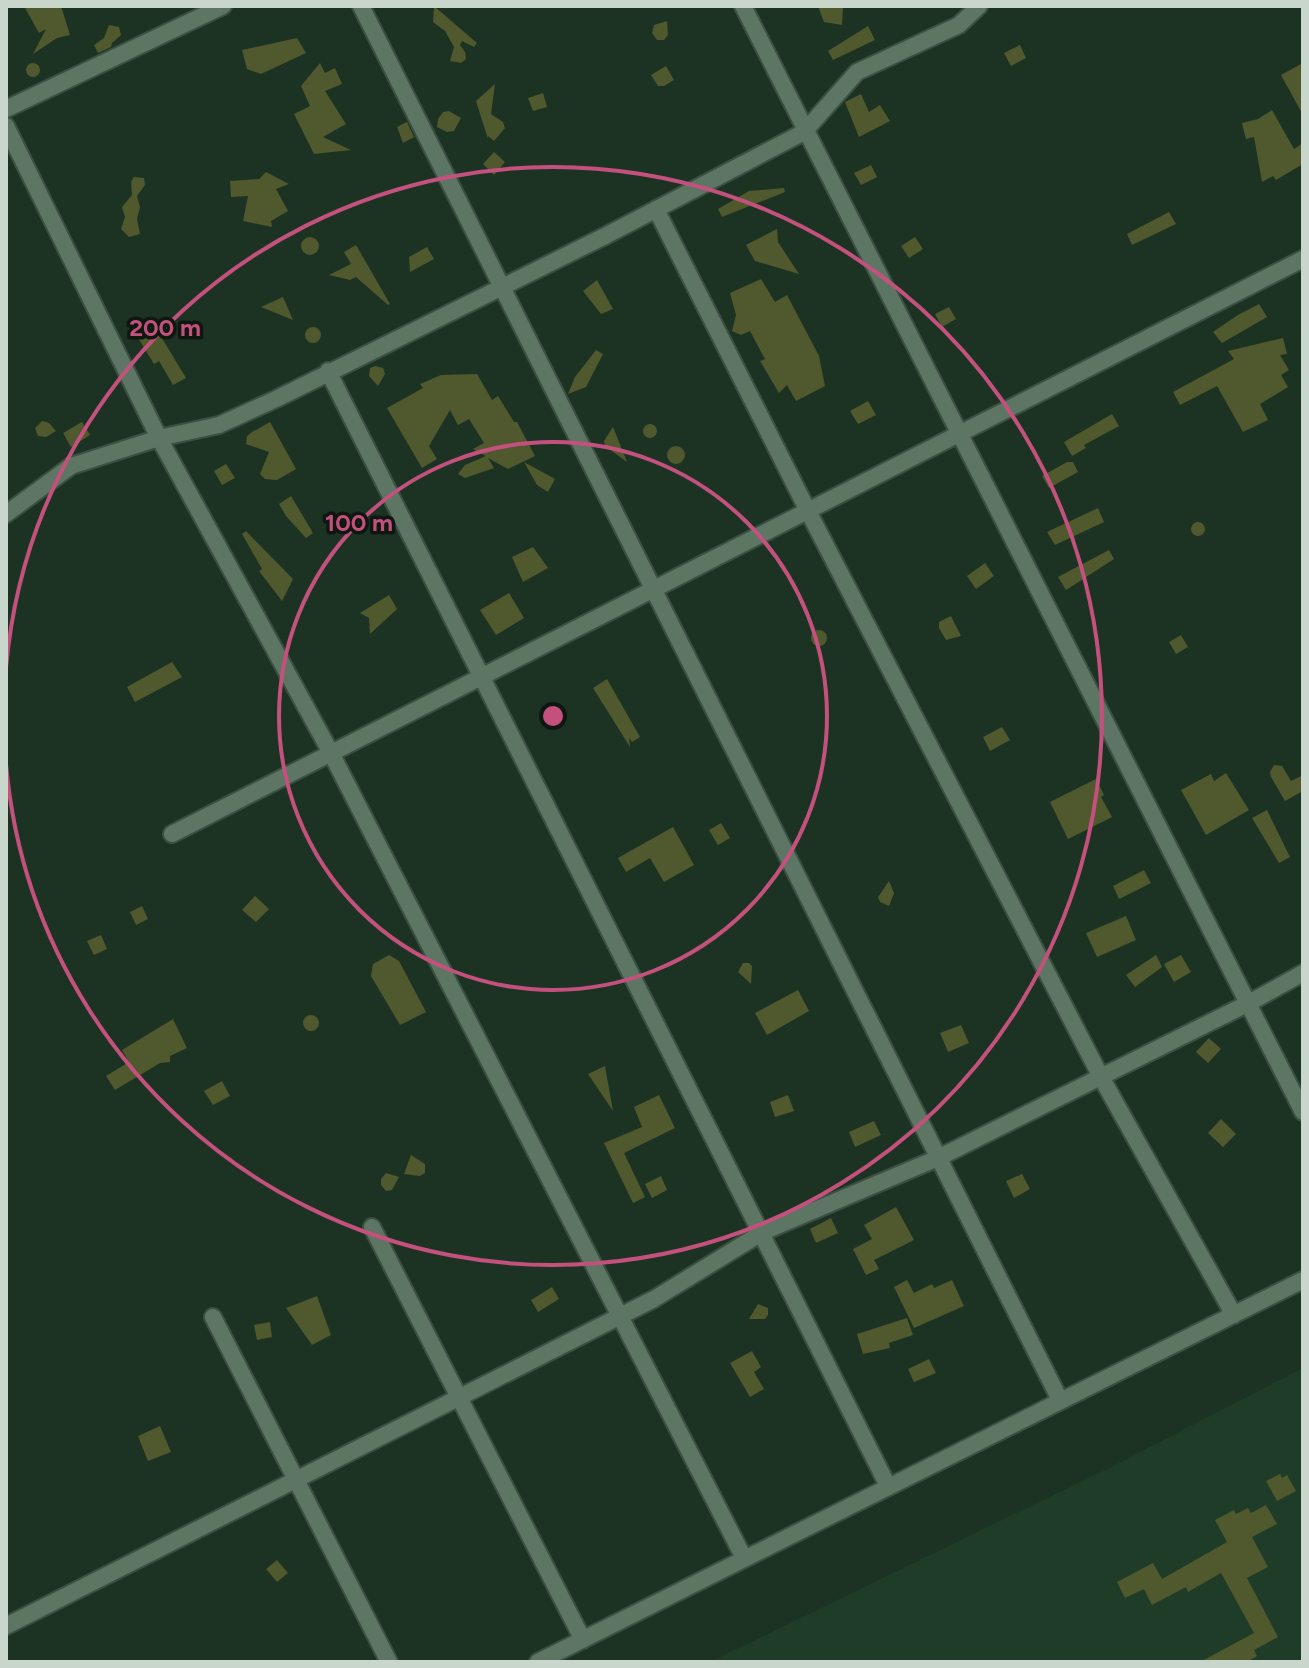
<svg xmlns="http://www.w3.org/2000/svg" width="1309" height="1668" font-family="Figtree,sans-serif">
<rect width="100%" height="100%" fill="#1c3323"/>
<path fill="#1e3c28" d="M1303,1368V1662H710L1113,1466Z"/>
<path fill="#50582e" d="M24,6H61L70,35L57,38L33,54L46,29L39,33Z
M434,6L477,43L474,47L462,41L460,45L465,52L466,59L461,63L450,61L454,47L445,31L433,22Z
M818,6H843L842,25L824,22Z
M667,21L668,35L664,40H657L652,33L654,25Z
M109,25L119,27L121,35L112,43L111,47L98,53L94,45L104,38Z
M868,26L875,40L833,60L828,51Z
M297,38L306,53L261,74L247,69L242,50Z
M1020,45L1026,58L1011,66L1004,53Z
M26 70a7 7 0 1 1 14 0a7 7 0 1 1-14 0Z
M320,63L325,73L335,68L342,84L325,91L346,124L323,137L351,150L314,154L294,114L310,106L301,86Z
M1303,63V115L1281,75Z
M666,66L674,80L664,86H658L651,75Z
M495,84L491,114L503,122L505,128L494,141L488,136V139L476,101Z
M543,93L547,107L533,111L528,98Z
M861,94L869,112L880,105L890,121L859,137L845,102Z
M1272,110L1294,149L1303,143V164L1276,180L1273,176L1262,182L1254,137L1246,139L1242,123L1258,119Z
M449,111L461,118L454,131L447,132L437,127L438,119L443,112Z
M407,122L414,137L403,143L397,127Z
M494,152L505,162L494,175L483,164Z
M871,165L877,177L861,185L854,173Z
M266,172L289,184L276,189L288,211L271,221L272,227L243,221L248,196L231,197L230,181L259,179Z
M134,177L144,178L145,185L137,196L140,207L137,219L140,234L129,237L121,229L125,217L122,207L132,195L131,182Z
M784,188L785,192L722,217L718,209L749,191Z
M1169,212L1176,224L1132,245L1127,234Z
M777,229L778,242L799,274L755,261L746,245Z
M915,237L923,249L909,258L901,246Z
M301 246a9 9 0 1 1 18 0a9 9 0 1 1-18 0Z
M356,245L390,304L388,305L356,277L350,280L329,275L351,264L344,252Z
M427,247L434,259L410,272L409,257Z
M761,279L775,302L787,295L819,356L825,386L796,401L787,385L779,393L760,361L765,359L750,331L741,335L732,331L736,315L730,293Z
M597,280L613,309L601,314L583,291Z
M283,297L293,320L261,307Z
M1259,304L1267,317L1222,343L1213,332L1238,315Z
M949,307L956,319L942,327L935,314Z
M151,320L186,378L173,385L159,361L154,364L135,333L141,330L139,326Z
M305 335a8 8 0 1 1 16 0a8 8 0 1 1-16 0Z
M1283,338L1287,354L1280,355L1289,370L1281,375L1288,387L1260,404L1268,420L1243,432L1217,386L1180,405L1173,392L1234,359L1228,351Z
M596,350L603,354L586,387L568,394L575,377Z
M375,366L383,368L385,374L378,386L369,376L370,368Z
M477,374L492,400L498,396L514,422H517L535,456L508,469L488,458L494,468L465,478L458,474L465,465L486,456L473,449L484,443L469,419L458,425L450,410L429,446L437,459L422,468L387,408L423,388L420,384L441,375Z
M868,401L876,415L858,424L850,411Z
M1112,414L1119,426L1084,445L1086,448L1072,456L1064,442Z
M42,421L49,423L56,431L46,437L38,436L35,428Z
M82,422L90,435L71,447L63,433Z
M270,422L296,469L277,480L265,479L260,474L269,452L246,444L247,436L252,432Z
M643 431a7 7 0 1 1 14 0a7 7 0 1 1-14 0Z
M613,427L627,462L605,446L604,441Z
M667 455a9 9 0 1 1 18 0a9 9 0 1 1-18 0Z
M524,462L555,479L548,492L537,485Z
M1067,462H1073L1078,472L1049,488L1042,476Z
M226,464L235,478L222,485L214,471Z
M291,496L313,533L306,538L286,516L279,504Z
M1098,508L1104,522L1055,545L1047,532Z
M1191 529a7 7 0 1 1 14 0a7 7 0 1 1-14 0Z
M246,531L293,579L282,601L259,571L262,569L242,534Z
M533,547L548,568L523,582L512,557Z
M1109,550L1114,559L1066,590L1058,577Z
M985,563L994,576L976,589L967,576Z
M509,593L524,618L496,635L480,610Z
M389,595L397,609L370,634L369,618L360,613Z
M951,616L961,636L946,640L939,628V622Z
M811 638a8 8 0 1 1 16 0a8 8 0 1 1-16 0Z
M1181,635L1188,647L1176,654L1169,642Z
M172,662L182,677L135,702L127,687Z
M607,679L640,737L632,742L629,738L630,747L593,688Z
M1002,727L1010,740L990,751L983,737Z
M1274,765L1282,766L1291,781L1303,775V791L1285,801L1271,777L1270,772Z
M1226,773L1249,810L1206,835L1181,790L1211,774L1214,781Z
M1096,779L1104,795L1101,797L1112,817L1068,839L1050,802Z
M1267,810L1290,857L1279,863L1252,818Z
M721,823L730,838L718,845L709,830Z
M673,827L694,865L664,882L650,858L626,872L618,858Z
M1144,870L1151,883L1119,899L1113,886Z
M889,881L894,893L889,906L880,902L878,897Z
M255,896L269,909L256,922L242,910Z
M142,906L148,919L136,925L130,912Z
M1126,916L1136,940L1097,957L1086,933Z
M101,935L107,949L94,955L87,941Z
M389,955L399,961L426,1012L400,1025L371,976L373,964Z
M1156,955L1162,967L1135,987L1126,975Z
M1181,955L1191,972L1174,982L1164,964Z
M743,963H749L752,966L751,984L738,972Z
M798,990L809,1011L767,1035L755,1013Z
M303 1023a8 8 0 1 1 16 0a8 8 0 1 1-16 0Z
M173,1019L187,1048L170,1056V1062L160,1063L115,1090L106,1076L129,1062L122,1050Z
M961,1025L969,1043L948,1052L940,1033Z
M1209,1038L1221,1049L1208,1063L1196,1052Z
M605,1066L613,1111L588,1074Z
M222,1081L230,1096L213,1105L204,1091Z
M659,1095L675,1128L624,1153L645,1197L633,1203L604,1143L642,1127L634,1107Z
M788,1095L794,1111L775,1117L770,1102Z
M1221,1119L1236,1134L1223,1147L1208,1133Z
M874,1121L881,1135L855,1147L849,1132Z
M411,1155L425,1164V1173L420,1176L404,1174Z
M386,1173L399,1177L392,1190L386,1191L381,1185V1179Z
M1022,1174L1030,1189L1014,1198L1006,1181Z
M661,1176L667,1190L652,1198L645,1184Z
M896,1207L914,1240L874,1260L879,1269L866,1275L853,1249L872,1239L864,1225Z
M831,1218L838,1233L816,1243L810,1229Z
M907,1280L914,1293L932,1284L934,1288L952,1280L964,1306L914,1328L894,1287Z
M552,1287L559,1299L538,1312L531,1300Z
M317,1296L331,1335L312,1345L286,1308Z
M758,1304L768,1308V1315L765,1319H749Z
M907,1318L913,1335L889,1343L890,1348L863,1354L857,1334Z
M270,1322L272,1337L257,1340L254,1325Z
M752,1351L761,1367L754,1372L764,1389L750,1397L730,1363Z
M929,1359L936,1373L914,1382L908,1369Z
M160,1426L171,1452L148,1461L138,1436Z
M1280,1474L1282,1478L1287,1475L1296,1491L1277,1501L1266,1481Z
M1266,1505L1277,1524L1252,1537L1268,1567L1247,1578L1278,1637L1254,1650L1257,1656L1247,1662H1200L1254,1633L1221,1573L1188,1592L1186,1587L1152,1605L1144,1589L1125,1598L1117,1582L1153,1563L1162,1579L1227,1542L1215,1520L1234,1510L1236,1514L1248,1508L1251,1513Z
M277,1560L288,1573L277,1582L266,1569Z"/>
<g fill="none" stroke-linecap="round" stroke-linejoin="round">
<defs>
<path id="minor" d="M361,6L1060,1400
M743,6L1303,1112
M6,109L223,6
M6,126L159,438L331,753L744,1558
M656,209L808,511L1101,1077L1234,1315
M328,371L888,1486
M6,514L71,466L159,438L219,425L276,399L605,236L804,132L857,72L959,25L979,6
M172,834L1303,259
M372,1227L583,1640
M213,1317L389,1662
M6,1626L654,1299L763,1232L938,1158L1249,1003L1303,973
M538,1662L1303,1280"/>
</defs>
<use href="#minor" stroke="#3b4f42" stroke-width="20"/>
<use href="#minor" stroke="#5c7663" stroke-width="16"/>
</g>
<g fill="none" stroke="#c4517d" stroke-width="4">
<circle cx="553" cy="716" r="274"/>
<path d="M6 668A549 549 0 1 1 6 764"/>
</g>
<circle cx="553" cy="716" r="12" fill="#c4517d" stroke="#0e1811" stroke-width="4"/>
<g font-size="24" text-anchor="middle" font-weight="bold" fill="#c4517d" stroke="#0e1811" stroke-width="7" stroke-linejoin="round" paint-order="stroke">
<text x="165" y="336">200 m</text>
<text x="359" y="531">100 m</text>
</g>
<rect width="1309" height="1668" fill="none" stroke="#c8d6cc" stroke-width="16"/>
</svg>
